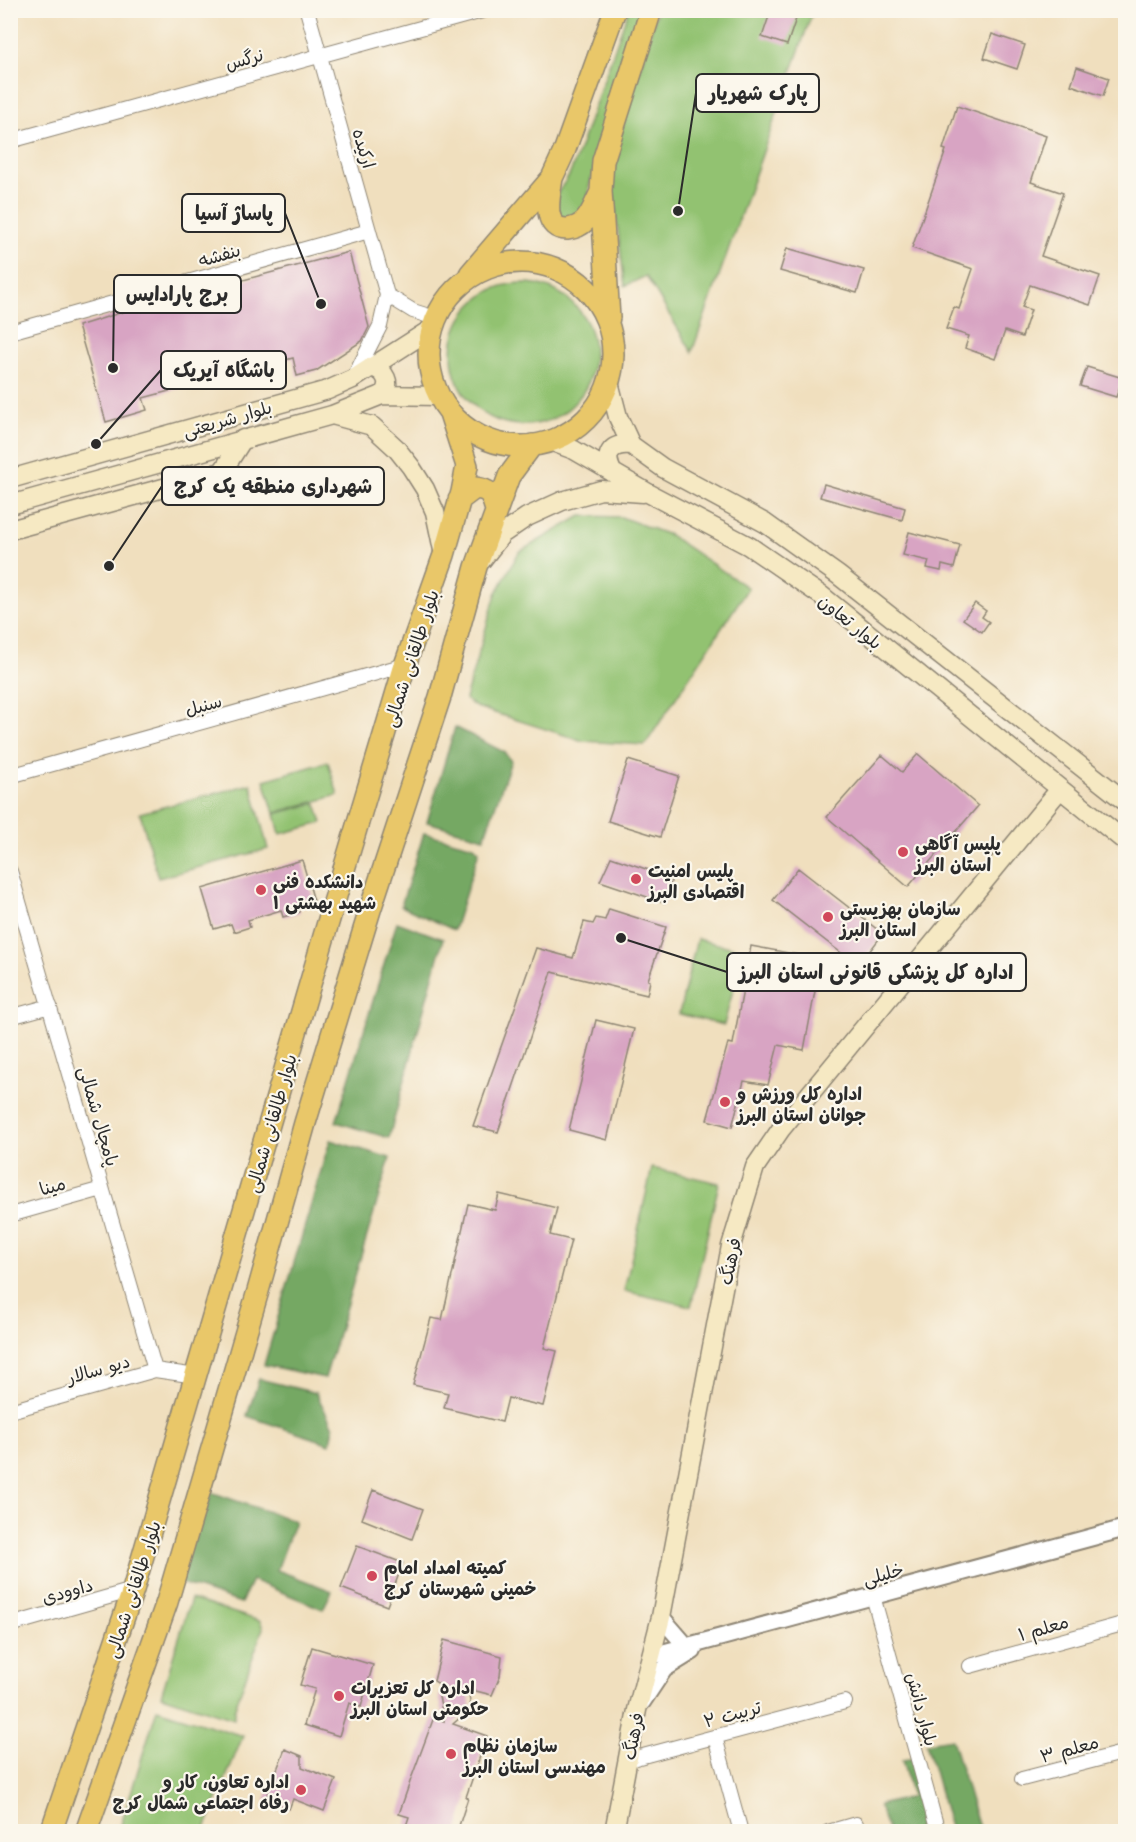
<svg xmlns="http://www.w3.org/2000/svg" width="1136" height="1842" font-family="'Playpen Sans','Playpen Sans Arabic',sans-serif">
<rect width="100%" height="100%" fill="#fbf7ec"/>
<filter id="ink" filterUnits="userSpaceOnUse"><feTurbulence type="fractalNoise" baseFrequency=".0167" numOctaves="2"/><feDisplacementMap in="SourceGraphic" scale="12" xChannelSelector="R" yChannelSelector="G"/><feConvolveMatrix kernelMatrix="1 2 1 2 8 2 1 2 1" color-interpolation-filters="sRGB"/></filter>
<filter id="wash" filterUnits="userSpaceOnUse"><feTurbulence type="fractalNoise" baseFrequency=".008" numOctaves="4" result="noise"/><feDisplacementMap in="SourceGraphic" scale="24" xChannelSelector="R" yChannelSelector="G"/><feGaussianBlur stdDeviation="1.35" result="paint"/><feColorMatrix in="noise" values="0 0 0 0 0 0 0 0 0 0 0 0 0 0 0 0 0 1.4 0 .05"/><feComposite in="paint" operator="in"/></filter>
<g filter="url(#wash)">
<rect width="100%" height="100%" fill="#f0dfbe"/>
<path fill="#92c271" stroke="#5e764e" stroke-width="1.5" d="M628,11H644L589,187V205L571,220L562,217L556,212L558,192L569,176L577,156Z
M657,11H813L692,352L646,276L625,286L610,168Z
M452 354a71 71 0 1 1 142 0a71 71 0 1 1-142 0Z
M581,516L621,517L669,535L748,588L645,745L583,741L476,707L465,699L496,594L519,552Z
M328,762L338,795L274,813L264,780Z
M251,784L268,849L158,878L140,813Z
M316,803L322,823L280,834L275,814Z
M697,939L743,950L724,1025L679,1014Z
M652,1168L719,1183L691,1306L624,1291Z
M191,1599L260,1621L263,1628L234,1711V1719L161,1696Z
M157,1709L243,1736L204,1831H119Z"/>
<path fill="#75a863" stroke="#506a47" stroke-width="1.5" d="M455,727L504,752L511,761L484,838L427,822Z
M424,833L474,846L479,851L454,930L401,906Z
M397,922L443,939L389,1138L336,1122Z
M330,1140L390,1158L325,1378L264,1365Z
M259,1379L316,1393L333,1427L330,1444L247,1416Z
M205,1490L295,1521L277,1570L332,1591L323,1609L252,1580L241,1603L178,1582Z
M952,1739L980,1831H951L926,1743Z
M914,1758L935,1831H888L879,1805L912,1797L902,1760Z"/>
<g id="blocks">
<path fill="#d8a4c3" d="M771,10H799L787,45L762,37Z
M992,34L1025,45L1017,69L984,58Z
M1077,67L1109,78L1103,96L1071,85Z
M957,106L1046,136L1031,182L1063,193L1041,256L1100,276L1090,305L1030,285L1022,307L1031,310L1022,337L1005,331L995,359L965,348L969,336L946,329L954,307L959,309L973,269L912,248L946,150L943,149Z
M787,248L864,270L857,293L780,271Z
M349,252L369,327L362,341L316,371L297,376L293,358L143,398L147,410L106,422L78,326L123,312Z
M1087,367L1123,378L1116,397L1080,386Z
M824,484L905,508L902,520L820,497Z
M909,532L960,545L954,568L942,565L941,571L927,568L929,561L903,555Z
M975,603L986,611L982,617L989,622L982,632L963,619Z
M918,754L978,806L908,887L827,817L882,755L902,772Z
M628,760L679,776L660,837L608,821Z
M611,857L672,878L665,903L600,881Z
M302,860L314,901L298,905L300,912L283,917L281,910L248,920L250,927L234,932L231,924L214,929L202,889Z
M798,868L883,934L858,966L773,900Z
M609,909L666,927L648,980L650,981L647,995L552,972L498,1132L473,1126L536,948L573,958L584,922L593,924L596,918L605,920Z
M751,946L821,959L804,1050L778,1045L768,1085L744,1081L732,1127L707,1120L728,1043L733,1044Z
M596,1020L634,1029L607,1140L569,1130Z
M499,1194L557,1208L550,1235L571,1240L544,1348L557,1351L543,1406L508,1398L502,1422L444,1408L448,1393L413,1385L431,1318L442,1320L468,1204L495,1210Z
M373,1490L423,1509L412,1539L362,1519Z
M357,1546L403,1563L387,1606L341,1588Z
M444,1640L502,1656L500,1676L492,1695L468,1689L471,1708L453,1724L487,1736L466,1797L468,1798L457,1832H404L409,1817L399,1814L411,1779L434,1717L444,1721L439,1696L447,1689L434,1681Z
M312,1647L373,1665L361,1707L349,1703L339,1736L304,1725L315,1689L300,1685Z
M285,1749L302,1756V1767L336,1780L324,1811L293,1799L289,1809L265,1800Z"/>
</g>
</g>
<g filter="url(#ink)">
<use href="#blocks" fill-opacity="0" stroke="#8e8574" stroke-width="1.5"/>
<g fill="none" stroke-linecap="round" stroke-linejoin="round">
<defs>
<path id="minor" d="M307,10L387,295L380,326L353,379
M10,141L486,10
M387,295L413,311L435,318
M10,332L369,231
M10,776L405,665
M10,871L155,1370
M10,1017L50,1006
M10,1215L102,1189
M10,1411L155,1370L196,1376
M873,1596L938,1832
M10,1625L133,1590
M970,1666L1126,1623
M715,1737L741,1832
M628,1760L845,1702
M1022,1779L1126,1752
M828,1832L856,1824"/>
<path id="tertiary" d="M661,1617L687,1647
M651,1656L1126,1528
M642,1702L664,1669L693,1651"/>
<path id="secondary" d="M371,367C385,370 393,384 382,395
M609,382L618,417L631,445L663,468L765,523L838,575L1126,802
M332,415L372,426L396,448L411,467L425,489L435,512L444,555
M550,441L574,450L650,494L749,546L822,596L1126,842
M613,473C603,455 610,443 631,445
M10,479L328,390L353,379L431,329
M10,505L332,415L382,395L438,396
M10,530L222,472L243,439
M481,561L502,534L527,517L562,501L601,490L643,493
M614,1832L637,1710L661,1617L731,1246L755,1167L781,1129L1060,789"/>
<path id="primary" d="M552,178C550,194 540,230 568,229C574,228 580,226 585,221C592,214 596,201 601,192
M429 354a92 92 0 1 1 184 0a92 92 0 1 1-184 0Z
M470,274L552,178L564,152L615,10
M609,318L601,191L603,161L651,10
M459,500L475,488C492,490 491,495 496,510
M51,1832L133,1590L327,926L405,665L444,555L462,492L467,466L450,413
M86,1832L167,1602L258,1291L305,1123L370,910L440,697L476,567L509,476L532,445"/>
</defs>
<use href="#minor" stroke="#8e8574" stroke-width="16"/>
<use href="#tertiary" stroke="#8e8574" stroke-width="20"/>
<use href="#secondary" stroke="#8e8574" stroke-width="21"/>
<use href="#primary" stroke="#8e8574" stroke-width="24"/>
<use href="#minor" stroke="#fff" stroke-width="14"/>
<use href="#tertiary" stroke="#fff" stroke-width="16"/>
<use href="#secondary" stroke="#f6e9c3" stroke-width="18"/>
<use href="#primary" stroke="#e9c769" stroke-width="21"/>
</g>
</g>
<g fill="#d1495b" stroke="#fbf7ec" stroke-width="2">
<circle cx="903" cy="852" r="6"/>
<circle cx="636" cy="879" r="6"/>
<circle cx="261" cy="890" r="6"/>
<circle cx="828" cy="917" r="6"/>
<circle cx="725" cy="1102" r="6"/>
<circle cx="372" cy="1576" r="6"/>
<circle cx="339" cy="1696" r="6"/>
<circle cx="451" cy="1754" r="6"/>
<circle cx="301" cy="1790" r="6"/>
</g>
<g text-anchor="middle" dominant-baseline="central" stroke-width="4.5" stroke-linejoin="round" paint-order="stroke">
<g font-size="18" fill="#2b2b2b" stroke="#fbf7ec">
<text transform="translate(244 58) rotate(-15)">نرگس</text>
<text transform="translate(365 148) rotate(74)">ارکیده</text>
<text transform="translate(219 254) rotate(-16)">بنفشه</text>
<text transform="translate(227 418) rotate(-16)">بلوار شریعتی</text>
<text transform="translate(851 621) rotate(39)">بلوار تعاون</text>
<text transform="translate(410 658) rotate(-72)">بلوار طالقانی شمالی</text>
<text transform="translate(203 704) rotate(-16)">سنبل</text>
<text transform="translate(100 1116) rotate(74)">پامچال شمالی</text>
<text transform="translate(270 1123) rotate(-74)">بلوار طالقانی شمالی</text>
<text transform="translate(52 1185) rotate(-16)">مینا</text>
<text transform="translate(729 1261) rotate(-78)">فرهنگ</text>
<text transform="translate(98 1368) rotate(-16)">دیو سالار</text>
<text transform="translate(883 1573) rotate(-15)">خلیلی</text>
<text transform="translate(132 1589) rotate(-72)">بلوار طالقانی شمالی</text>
<text transform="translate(67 1590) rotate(-16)">داوودی</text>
<text transform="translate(1043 1627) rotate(-16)">معلم ۱</text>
<text transform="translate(923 1709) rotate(75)">بلوار دانش</text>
<text transform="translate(732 1713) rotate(-15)">تربیت ۲</text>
<text transform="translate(632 1736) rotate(-79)">فرهنگ</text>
<text transform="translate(1069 1748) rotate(-15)">معلم ۳</text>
</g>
<g font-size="18" font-weight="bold" fill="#2b2b2b" stroke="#fbf7ec" text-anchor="start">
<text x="915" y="842">پلیس آگاهی<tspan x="915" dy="21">استان البرز</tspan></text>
<text x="648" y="869">پلیس امنیت<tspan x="648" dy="21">اقتصادی البرز</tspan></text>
<text x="273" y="880">دانشکده فنی<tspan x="273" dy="21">شهید بهشتی ۱</tspan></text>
<text x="840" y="907">سازمان بهزیستی<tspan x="840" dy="21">استان البرز</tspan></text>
<text x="737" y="1092">اداره کل ورزش و<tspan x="737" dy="21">جوانان استان البرز</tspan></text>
<text x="384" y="1566">کمیته امداد امام<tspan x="384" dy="21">خمینی شهرستان کرج</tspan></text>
<text x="351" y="1686">اداره کل تعزیرات<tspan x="351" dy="21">حکومتی استان البرز</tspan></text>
<text x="463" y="1744">سازمان نظام<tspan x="463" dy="21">مهندسی استان البرز</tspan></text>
<text x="289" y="1780" text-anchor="end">اداره تعاون، کار و<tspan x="289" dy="21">رفاه اجتماعی شمال کرج</tspan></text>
</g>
</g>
<path fill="none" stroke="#2b2b2b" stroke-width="2" d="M678 211L696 93M321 304L285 213M113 368L114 294M96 444L161 370M109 566L162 486M621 938L727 972"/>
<g fill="#2b2b2b" stroke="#fbf7ec" stroke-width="2">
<circle cx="678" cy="211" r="6"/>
<circle cx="321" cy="304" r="6"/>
<circle cx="113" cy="368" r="6"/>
<circle cx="96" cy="444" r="6"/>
<circle cx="109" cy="566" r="6"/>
<circle cx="621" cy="938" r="6"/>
</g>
<g fill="#fbf7ec" stroke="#2b2b2b" stroke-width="2">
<rect x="696" y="74" width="123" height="38" rx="6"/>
<rect x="182" y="194" width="103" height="38" rx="6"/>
<rect x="114" y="275" width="127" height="38" rx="6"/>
<rect x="161" y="351" width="125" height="38" rx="6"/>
<rect x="162" y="467" width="222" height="38" rx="6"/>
<rect x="727" y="953" width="299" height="38" rx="6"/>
</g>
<g font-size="20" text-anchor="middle" font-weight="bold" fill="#2b2b2b">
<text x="758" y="100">پارک شهریار</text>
<text x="234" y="220">پاساژ آسیا</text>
<text x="177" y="301">برج پارادایس</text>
<text x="224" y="377">باشگاه آیریک</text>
<text x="273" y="493">شهرداری منطقه یک کرج</text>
<text x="876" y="979">اداره کل پزشکی قانونی استان البرز</text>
</g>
<rect width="1136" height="1842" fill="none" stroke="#fbf7ec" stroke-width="36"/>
</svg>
